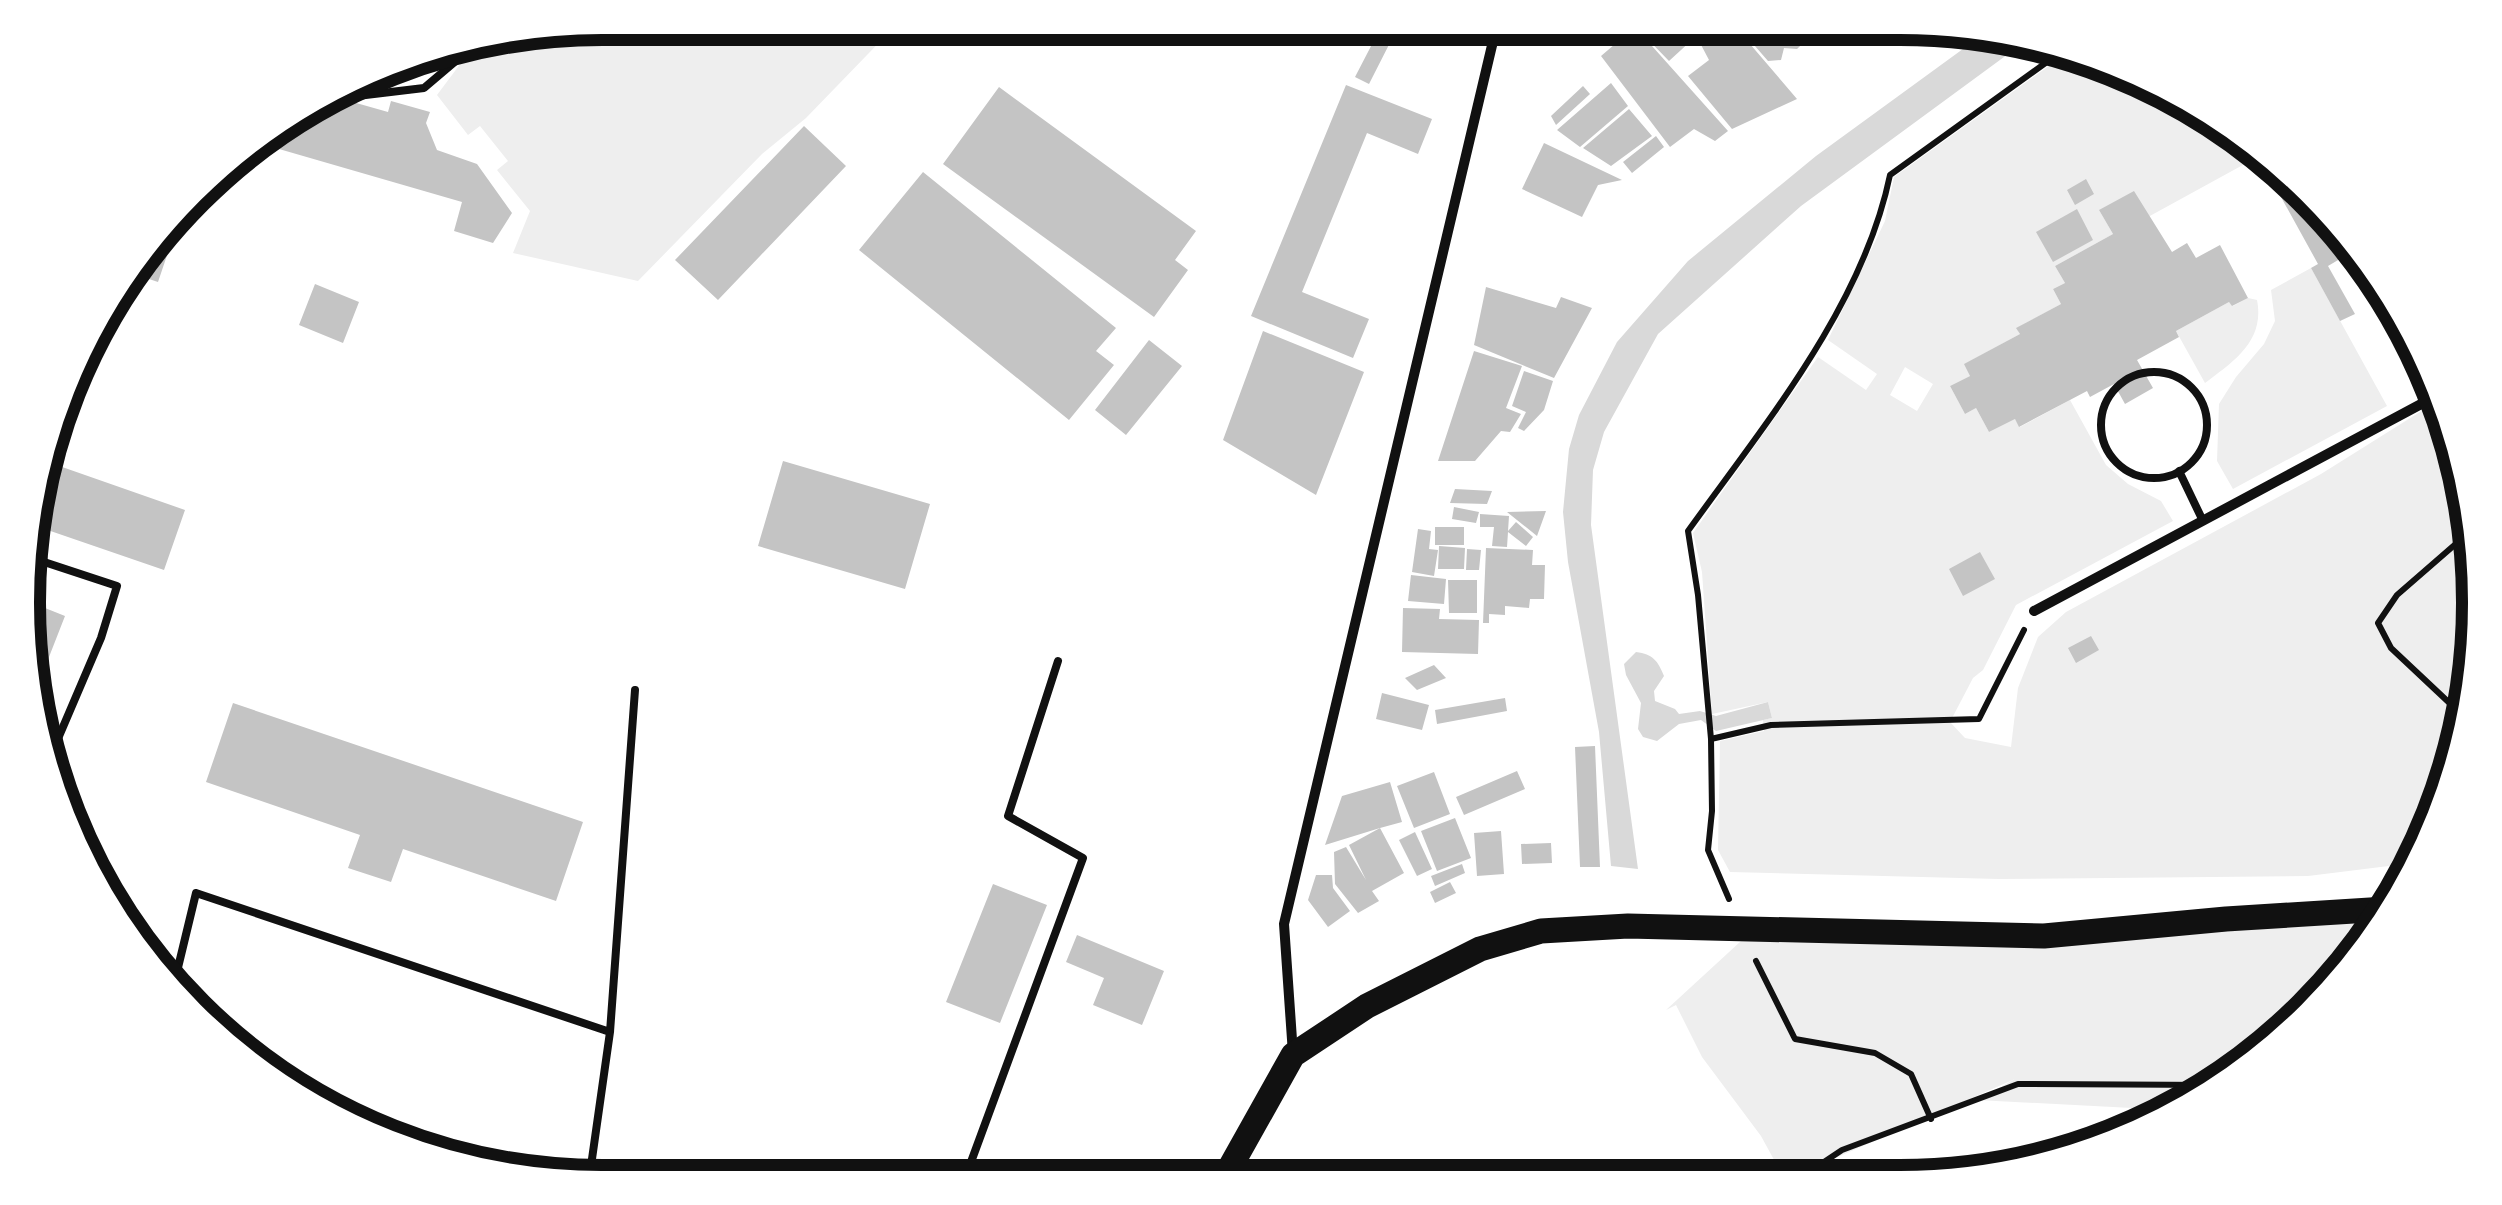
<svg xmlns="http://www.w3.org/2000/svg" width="2502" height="1205" font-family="Lato,sans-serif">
<rect width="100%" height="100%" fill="#fff"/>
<path fill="#eee" fill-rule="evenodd" d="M602,23H898L806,118L762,154L638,281L513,253L530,211L497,170L508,161L480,126L468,135L437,95L461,63L487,42Z
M2064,55L2122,67L2246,150L2252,160L2148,217L2099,210L2113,234L2055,266L2065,283L2053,289L2061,304L2017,328L2020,334L1965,364L1970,376L1950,386L1965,414L1976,408L1989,432L2015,419L2020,427L2070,400L2106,465L2128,484L2161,501L2173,521L2016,605L1983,670L1973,678L1950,722L1965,738L2011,747L2018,688L2038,637L2066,612L2321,474L2439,400L2479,603L2435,825L2413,863L2308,876L1999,879L1730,872L1718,850L1720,741L1764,731L1763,720L1772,718L1768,702L1712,714L1702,572L1693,533L1818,357L1866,390L1877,374L1828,340L1885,221L1894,177ZM1905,367L1933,384L1917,411L1890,395Z
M2311,268L2387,406L2233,489L2217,461L2219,404L2236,377L2264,344L2275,321L2271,290Z
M2248,298L2257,300C2265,341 2234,361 2205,383L2176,331L2229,302L2233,306Z
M2386,909L2359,956L2252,1063L2170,1110L1977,1100L2015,1079L1790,1178H1784L1761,1136L1702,1057L1676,1005L1666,1010L1753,930L2043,936Z"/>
<path fill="#d9d9d9" d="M1978,38L2019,46L1801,206L1658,334L1604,432L1593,470L1591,525L1638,869L1611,866L1599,732L1568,562L1563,512L1569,449L1579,415L1617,342L1688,261L1816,156Z
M1636,652C1653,654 1658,661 1664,676L1654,691L1655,701L1675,709L1679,714L1700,711L1716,716L1768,702L1772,718L1716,731L1701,720L1679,724L1657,741L1643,737L1638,729L1641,703L1626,675L1624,664Z"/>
<path fill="#c4c4c4" d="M1383,23H1400L1369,84L1355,77Z
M1645,23H1700L1705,28L1669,61L1638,29Z
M1717,23H1732L1797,99L1732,129L1688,76L1709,60L1699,41Z
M1735,23H1806L1816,31L1797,49L1784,48L1781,60L1768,61Z
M1849,23H1885L1887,28L1855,39Z
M1635,27L1728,131L1715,141L1694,129L1670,147L1601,56Z
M1611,83L1628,106L1580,147L1557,130Z
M1346,85L1432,119L1418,154L1367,133L1302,292L1369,319L1353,358L1251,316Z
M1583,86L1590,94L1556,125L1551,116Z
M999,87L1196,231L1175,260L1188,270L1154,317L943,164Z
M335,97L388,112L391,101L430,112L426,123L437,150L477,164L512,213L493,243L454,231L462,202L251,141Z
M1629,109L1652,136L1611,166L1583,148Z
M804,126L846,166L718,300L675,260Z
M1656,136L1664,147L1632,173L1623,162Z
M1544,143L1622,180L1598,185L1582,217L1522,189Z
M2260,159L2310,193L2350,253L2328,266L2355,314L2340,321L2311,268L2318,264Z
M923,172L1116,328L1096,351L1114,365L1069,420L859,250Z
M2086,179L2094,194L2075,205L2067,190Z
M2134,191L2172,252L2187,243L2196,258L2220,245L2248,298L2232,306L2229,302L2176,331L2179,337L2137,360L2153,388L2125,404L2114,384L2090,397L2087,391L2019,427L2015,419L1989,432L1976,408L1965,414L1950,386L1970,376L1964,364L2020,334L2016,328L2061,304L2053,289L2065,283L2055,266L2113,234L2099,210Z
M2077,209L2093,240L2053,262L2036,232Z
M180,217L158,282L128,272Z
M315,284L359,302L343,343L299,325Z
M1486,287L1556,308L1561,297L1592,308L1554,378L1474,345Z
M1263,331L1364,372L1316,495L1223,440Z
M1149,340L1182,366L1126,435L1095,410Z
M1474,351L1522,366L1506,408L1521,414L1510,432L1501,431L1475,461H1438Z
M1524,371L1553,381L1544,410L1524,431L1518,428L1526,412L1512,406Z
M45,461L185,510L164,570L33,525L34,489Z
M783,461L930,504L905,589L758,546Z
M1455,489L1492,491L1487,504L1450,503Z
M1454,507L1479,512L1476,523L1452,519Z
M1546,511L1537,536L1507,512Z
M1480,514L1509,516L1508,531L1516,522L1533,537L1526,546L1508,532L1507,547L1492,546L1494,527H1480Z
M1435,527H1464V545H1435Z
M1418,529L1431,531L1429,549L1438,550L1434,576L1412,572Z
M1439,546L1465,548L1464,569H1438Z
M1486,548L1533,550L1532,565H1545L1544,599H1530L1529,608L1505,606V615L1489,614V623H1483Z
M1467,549L1481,550L1479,570H1466Z
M1980,552L1995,579L1963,596L1949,569Z
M1411,575L1446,579L1444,604L1408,601Z
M1448,580H1477V613H1449Z
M30,602L65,616L33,698L28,679Z
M1403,608L1440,609L1439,619L1479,620L1478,654L1402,652Z
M2091,636L2099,650L2076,663L2068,648Z
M1434,665L1446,678L1417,690L1405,678Z
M1382,693L1429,705L1422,730L1376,719Z
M1505,698L1507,711L1437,724L1435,710Z
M233,703L583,822L556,901L403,849L391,882L348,868L360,835L206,782Z
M1595,746L1600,867H1580L1575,747Z
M1517,771L1525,789L1464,815L1456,797Z
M1434,772L1450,814L1414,828L1397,786Z
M1390,782L1402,822L1380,828L1404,873L1372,891L1379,901L1358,913L1335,884L1334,852L1346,847L1366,880L1349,845L1380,828L1325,845L1342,796Z
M1455,818L1471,858L1437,871L1421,831Z
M1501,831L1504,874L1477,876L1474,833Z
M1415,832L1432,869L1417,876L1399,840Z
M1551,843L1552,863L1522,864L1521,844Z
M1462,864L1465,873L1435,886L1431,876Z
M1316,875H1332L1333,888L1350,911L1328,927L1308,900Z
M1450,882L1456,893L1435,903L1430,892Z
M993,884L1047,905L1000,1023L946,1002Z
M1077,935L1164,971L1142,1025L1093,1005L1104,978L1066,962Z"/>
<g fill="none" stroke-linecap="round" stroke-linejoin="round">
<path stroke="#111" stroke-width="6" d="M2450,472L2453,470
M2458,711L2391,648L2378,623L2397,595L2466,535
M1711,739L1771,725L1979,719L2024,630
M1729,899L1708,850L1712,811L1711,739L1698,595L1688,531C1765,424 1863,306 1890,175L2058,54
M1756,961L1795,1039L1875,1053L1911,1074L1931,1119
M1800,1178L1842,1150L2018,1084L2215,1085"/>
<path stroke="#111" stroke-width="8" d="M341,93L349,97L424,88L477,43
M2101 425a53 53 0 1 1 106 0a53 53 0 1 1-106 0Z
M2179,471L2203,521
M32,558L117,586L101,638L51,755
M175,980L196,893L610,1032
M589,1180L610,1032L635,690
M964,1181L1083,858L1008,816L1058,661"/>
<path stroke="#111" stroke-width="10" d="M2034,611L2438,395
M1293,1054L1284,924L1494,37L1554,34L1571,23"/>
<path stroke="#111" stroke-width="25" d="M1223,1180L1293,1055L1367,1006L1480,949L1541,931L1628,926L2044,936L2226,919L2386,909"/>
</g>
<path d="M0 0H2502V1205H0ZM602 40H1900A562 562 0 0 1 2462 602V603A562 562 0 0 1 1900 1165H602A562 562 0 0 1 40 603V602A562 562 0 0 1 602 40Z" fill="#fff" fill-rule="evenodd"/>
<path fill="none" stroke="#111" stroke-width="12" d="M602 40H1900A562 562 0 0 1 2462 602V603A562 562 0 0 1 1900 1165H602A562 562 0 0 1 40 603V602A562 562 0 0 1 602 40Z"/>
</svg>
